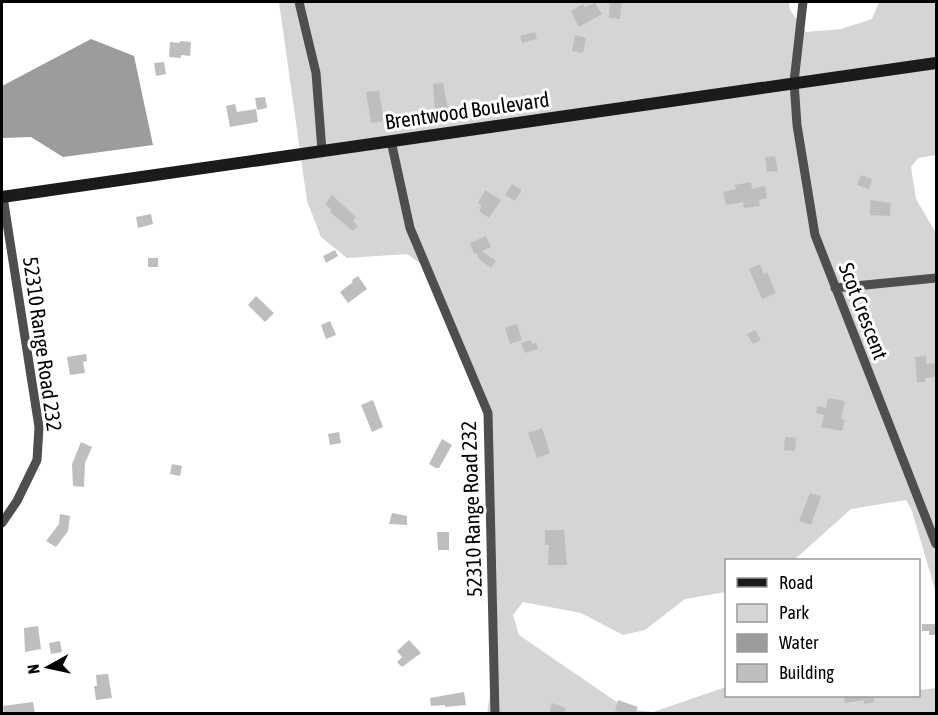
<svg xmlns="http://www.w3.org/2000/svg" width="938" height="715" font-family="'Asap Condensed',sans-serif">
<rect width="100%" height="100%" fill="#fff"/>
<path fill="#d5d5d5" d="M279,2H789L790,10L806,32L841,29L872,19L879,2H936V155L918,158L911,167L916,199L936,233V642V593L912,511L906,500L851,509L794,560H726V592L685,599L645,630L623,635L581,613L523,602L513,615L519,635L627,709L653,712L726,687V696H918L919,690L936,688V713H487L496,660L485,396L428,269L407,254L347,258L321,237L307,201Z"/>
<path fill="#9c9c9c" d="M91,39L134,56L153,145L63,157L31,137L2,138V86Z"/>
<path fill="#bebebe" d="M610,2H622L620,19L609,18Z
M595,3L602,14L579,27L571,11L583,4L585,7Z
M535,32L537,39L522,43L520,36Z
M575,35L586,38L583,53L572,51Z
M180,41L191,42L190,56L181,55V58L169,57L170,42L180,43Z
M164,62L166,74L156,76L154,63Z
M443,83L448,109L435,110L433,84Z
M379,91L384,121L371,123L366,92Z
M265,97L267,108L257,110L255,98Z
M235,104L237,112L256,109L258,122L230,127L226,106Z
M775,156L778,171L767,172L765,157Z
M861,175L872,179L869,189L857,185Z
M751,182L752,189L765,186L767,198L759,200L760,206L744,208L743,202L726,205L723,192L736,189L735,185Z
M512,184L522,190L515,201L505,195Z
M485,190L501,200L489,218L479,211L482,206L478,203Z
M332,195L356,217L353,221L358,226L353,231L331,213V209L325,204Z
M870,200L891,203L890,216L870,215Z
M151,214L153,224L138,228L136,217Z
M486,236L491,247L482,251L496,261L491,268L480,260L476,253L474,254L470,243Z
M335,250L338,256L326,263L323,256Z
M148,258H158V267H148Z
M760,264L764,274L767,272L776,293L762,299L749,269Z
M358,276L367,289L348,303L340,292L353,282L352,280Z
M256,296L274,313L265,322L248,305Z
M330,321L336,335L326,339L321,325Z
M517,324L522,340L510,344L505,328Z
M755,330L761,340L753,344L747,334Z
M531,340L532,344L536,343L538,349L525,353L521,343Z
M86,354L87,361L83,362L85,373L70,375L67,357Z
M926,356V364L936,363V377L925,378V382H917L915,357Z
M828,398L845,401L841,419L845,420L842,431L821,427L824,415L816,413L818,406L826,408Z
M373,400L383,427L372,432L361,405Z
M542,428L550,453L537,458L528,433Z
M339,432L341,443L330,445L328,434Z
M785,437L796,438L795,451L784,450Z
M442,439L452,445L439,468H436L429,464Z
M81,442L92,447L85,463L84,487L73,486L72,464Z
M172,464L182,466L180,476L170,474Z
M810,493L821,496L811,525L799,521Z
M392,513L407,516V525L389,524Z
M60,514L70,516L68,531L56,547L46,541L59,524Z
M545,530H564L567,565H548L549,545H545Z
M437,532H449V550H438Z
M922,624H936V635H929V631H922Z
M38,626L41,649L25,652L24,628Z
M409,640L421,653L402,667L397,662L402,657L397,651Z
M60,641L62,652L51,654L49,643Z
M108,674L112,698L96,700L94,686H97L96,675Z
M464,692L466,705L445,707V705L431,706L430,698Z
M844,696H873L874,702L864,704V700L845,703Z
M618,700L638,707L635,714L615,711Z
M33,702L35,714H4L3,706Z
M552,703L566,708L564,714H549Z"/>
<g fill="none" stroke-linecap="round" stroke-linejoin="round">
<path stroke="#4e4e4e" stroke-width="9" d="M299,2L316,73L322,151
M803,2L794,82L797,125L815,235L936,544
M391,141L410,228L488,413L495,714
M835,288L936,278
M2,523L17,501L37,460L39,427L3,197"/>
<path stroke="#1b1b1b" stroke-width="12" d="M2,197L936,63"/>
</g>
<g text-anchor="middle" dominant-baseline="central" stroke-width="6" stroke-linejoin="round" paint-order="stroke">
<g font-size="21" fill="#000" stroke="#fff">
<text transform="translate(467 110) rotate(-8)">Brentwood Boulevard</text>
<text transform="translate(864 311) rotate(69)">Scot Crescent</text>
<text transform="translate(43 344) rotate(82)">52310 Range Road 232</text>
<text transform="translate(471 509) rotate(-92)">52310 Range Road 232</text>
</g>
</g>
<rect width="938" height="715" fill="none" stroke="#000000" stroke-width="6"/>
<rect x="725" y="559" width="195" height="138" fill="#ffffff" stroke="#999999" stroke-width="1.5"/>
<rect x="737" y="578" width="30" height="9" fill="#1b1b1b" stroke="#999999" stroke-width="1.5"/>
<text x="779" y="589" font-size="18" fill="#000000">Road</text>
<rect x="737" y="604" width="30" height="18" fill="#d5d5d5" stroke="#999999" stroke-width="1.5"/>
<text x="779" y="619" font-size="18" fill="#000000">Park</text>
<rect x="737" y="634" width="30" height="18" fill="#9c9c9c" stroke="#999999" stroke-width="1.5"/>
<text x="779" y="649" font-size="18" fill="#000000">Water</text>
<rect x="737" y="664" width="30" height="18" fill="#bebebe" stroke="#999999" stroke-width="1.5"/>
<text x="779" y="679" font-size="18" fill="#000000">Building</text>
<g transform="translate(48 667) rotate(262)" stroke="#ffffff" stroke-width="4.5" paint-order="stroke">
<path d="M0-4.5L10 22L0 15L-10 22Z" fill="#000000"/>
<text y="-9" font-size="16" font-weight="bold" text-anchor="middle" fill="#000000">N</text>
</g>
</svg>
